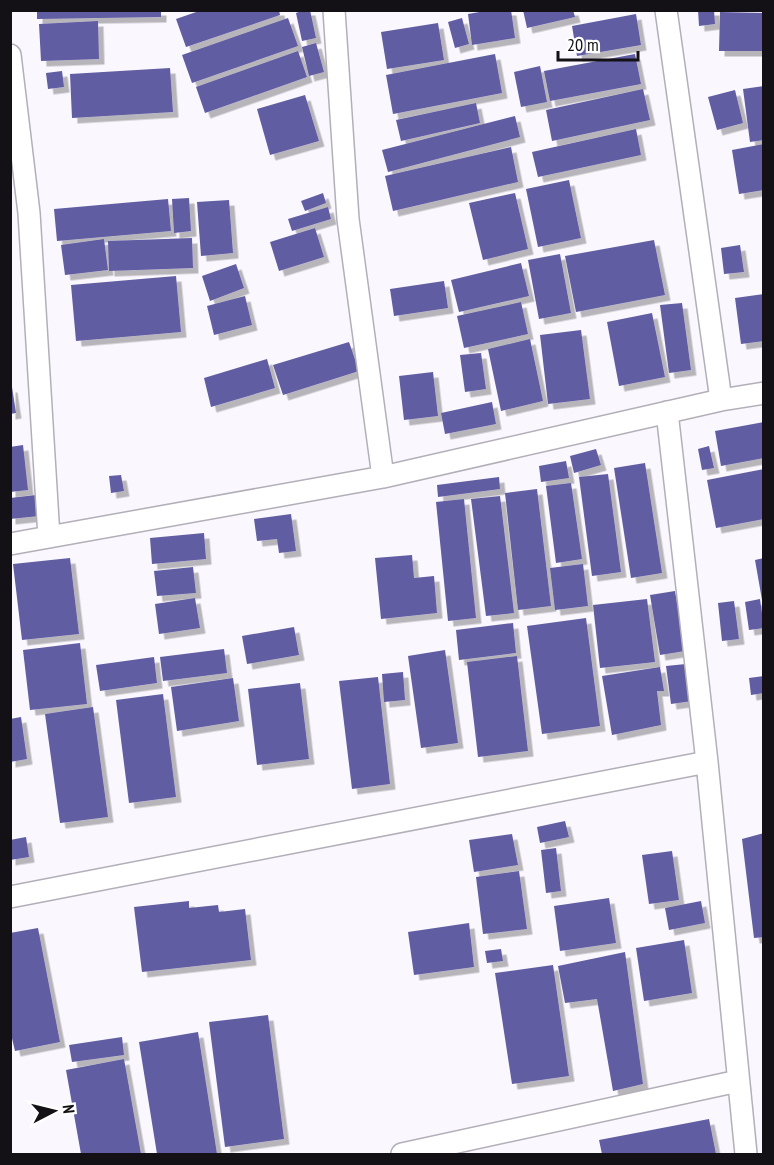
<svg xmlns="http://www.w3.org/2000/svg" width="774" height="1165" font-family="'PT Sans Narrow',sans-serif">
<defs>
<filter id="shadow"><feDropShadow dx="5.5" dy="5.5" stdDeviation="0" flood-color="#0004"/></filter>
</defs>
<rect width="100%" height="100%" fill="#faf7fe"/>
<path fill="#615da3" filter="url(#shadow)" d="M37,10H161V17L37,19Z
M202,10H279L280,15L186,47L176,19Z
M304,10H310L316,38L302,41L296,13Z
M491,10H511L515,38L472,45L468,14Z
M523,10H573L575,17L527,28Z
M698,10H714L715,24L699,26Z
M720,12L764,13V51H719Z
M636,14L641,45L577,56L572,26Z
M288,18L298,46L192,83L182,55Z
M462,18L469,44L455,48L448,22Z
M98,21L99,59L41,61L39,24Z
M438,23L444,60L387,69L381,32Z
M316,43L324,72L309,76L302,47Z
M298,51L307,77L205,113L196,87Z
M495,54L502,93L393,114L386,75Z
M635,54L641,84L550,101L544,71Z
M540,66L547,102L521,107L514,72Z
M170,68L173,112L72,118L70,74Z
M62,71L64,87L48,89L46,73Z
M764,86V140L750,142L743,89Z
M643,89L650,120L552,141L546,110Z
M735,90L743,123L717,130L708,97Z
M305,95L319,141L270,155L257,109Z
M476,103L480,123L401,141L396,120Z
M515,116L520,137L388,172L382,150Z
M636,129L641,155L538,177L532,152Z
M764,144V190L739,194L732,150Z
M511,147L518,182L393,211L385,176Z
M569,180L581,238L538,247L526,189Z
M323,193L326,203L305,211L301,201Z
M515,193L528,249L483,260L469,203Z
M189,198L191,231L174,233L172,199Z
M168,199L171,231L57,241L54,209Z
M229,200L233,253L201,256L197,202Z
M328,207L331,219L292,231L288,219Z
M315,228L324,257L279,271L270,242Z
M192,238L193,268L109,271L108,241Z
M104,239L108,270L65,275L61,245Z
M654,240L665,295L576,312L565,256Z
M740,245L744,272L724,274L721,248Z
M560,254L571,313L539,319L528,260Z
M521,263L529,296L459,312L451,280Z
M236,264L244,288L210,301L202,276Z
M176,276L181,332L76,341L71,285Z
M444,281L448,308L394,316L390,289Z
M764,294V341L741,344L735,298Z
M245,296L252,325L214,335L207,306Z
M521,302L528,334L464,348L457,316Z
M682,303L691,370L669,373L660,305Z
M652,313L665,377L619,386L607,322Z
M581,330L590,399L548,404L540,335Z
M530,339L543,401L501,411L488,349Z
M349,342L359,371L283,395L273,365Z
M481,353L486,389L465,392L460,355Z
M267,359L275,388L211,407L204,378Z
M433,372L438,416L404,420L399,376Z
M10,387H12L16,413L10,414Z
M492,402L496,424L445,434L441,413Z
M764,422V458L721,466L715,431Z
M23,445L28,490L10,492V447Z
M709,446L714,468L702,470L698,449Z
M596,449L601,465L574,473L570,456Z
M566,461L569,478L541,482L539,466Z
M645,463L662,573L631,578L614,468Z
M764,469V519L716,528L707,480Z
M608,474L621,572L592,576L579,477Z
M121,475L124,491L111,493L109,476Z
M499,477L500,489L438,497L437,485Z
M571,483L582,559L556,563L546,486Z
M537,489L551,606L518,610L505,493Z
M36,495L39,516L10,519V498Z
M500,496L514,613L486,616L471,499Z
M464,499L476,618L448,621L436,502Z
M291,514L296,551L279,553L277,539L257,541L254,519Z
M204,533L206,559L152,564L150,538Z
M412,555L414,578L434,576L437,613L381,619L375,558Z
M70,558L79,634L22,640L13,564Z
M764,558V600H762L755,560Z
M583,564L588,606L555,610L550,568Z
M193,567L196,593L157,596L154,571Z
M675,591L685,651L660,655L650,595Z
M195,598L200,628L159,634L155,604Z
M647,599L655,662L600,668L593,605Z
M760,599L764,628L749,630L745,602Z
M734,601L739,639L722,641L718,603Z
M586,618L600,726L542,734L527,626Z
M513,623L516,653L459,660L456,630Z
M294,627L299,655L247,664L242,636Z
M80,643L87,704L30,710L23,650Z
M224,649L227,673L163,681L160,657Z
M445,650L458,743L421,748L408,656Z
M517,656L528,751L478,757L467,662Z
M154,657L157,683L100,691L96,665Z
M686,664L692,701L671,704L666,666Z
M660,667L664,691H657L661,725L612,735L602,676Z
M403,672L405,700L384,702L382,674Z
M764,676V693L751,695L749,678Z
M378,677L390,784L352,789L339,681Z
M233,678L239,721L177,731L171,687Z
M300,683L309,759L257,765L248,689Z
M163,694L176,797L129,803L116,700Z
M93,707L108,817L60,823L45,714Z
M21,717L27,759L10,762V719Z
M565,821L569,837L540,843L537,827Z
M764,833V937L754,938L742,839Z
M512,834L518,865L474,872L469,840Z
M26,837L29,857L10,860V840Z
M556,848L561,891L546,893L541,850Z
M672,851L679,900L649,904L642,855Z
M519,871L527,929L483,934L476,877Z
M609,898L616,943L560,951L554,906Z
M189,901V908L218,905L219,912L245,909L251,960L142,972L134,907Z
M701,901L705,923L669,930L665,908Z
M469,923L474,967L414,975L408,932Z
M38,928L60,1042L15,1051L10,1030V933Z
M684,940L692,993L644,1001L636,948Z
M501,949L503,961L487,963L485,951Z
M625,952L643,1084L613,1091L597,999L565,1003L558,966Z
M553,965L569,1076L512,1084L495,973Z
M268,1015L284,1139L225,1147L209,1022Z
M198,1032L217,1154H157L139,1042Z
M122,1037L124,1055L72,1062L69,1045Z
M124,1059L141,1154H81L66,1070Z
M709,1119L716,1154H602L599,1140Z"/>
<g fill="none" stroke-linecap="round" stroke-linejoin="round">
<defs>
<path id="minor" d="M334,10L348,219L383,477
M666,10L721,400
M10,55L29,213L49,537
M667,412L707,762L746,1154
M10,544L383,477L721,400L764,393
M10,897L707,762
M402,1154L738,1081"/>
</defs>
<use href="#minor" stroke="#b3afb9" stroke-width="24"/>
<use href="#minor" stroke="#fff" stroke-width="21"/>
</g>
<rect width="774" height="1165" fill="none" stroke="#131115" stroke-width="24"/>
<g transform="translate(54 1111) rotate(83)" stroke="#ffffff" stroke-width="4.5" paint-order="stroke">
<path d="M0-4.5L10 22L0 15L-10 22Z" fill="#131115"/>
<text y="-9" font-size="16" font-weight="bold" text-anchor="middle" fill="#131115">N</text>
</g>
<path d="M558 51v9h80v-9" fill="none" stroke="#131115" stroke-width="3"/>
<text x="567" y="51" font-size="18" fill="#131115" stroke="#ffffff" stroke-width="4.5" paint-order="stroke">20 m</text>
</svg>
